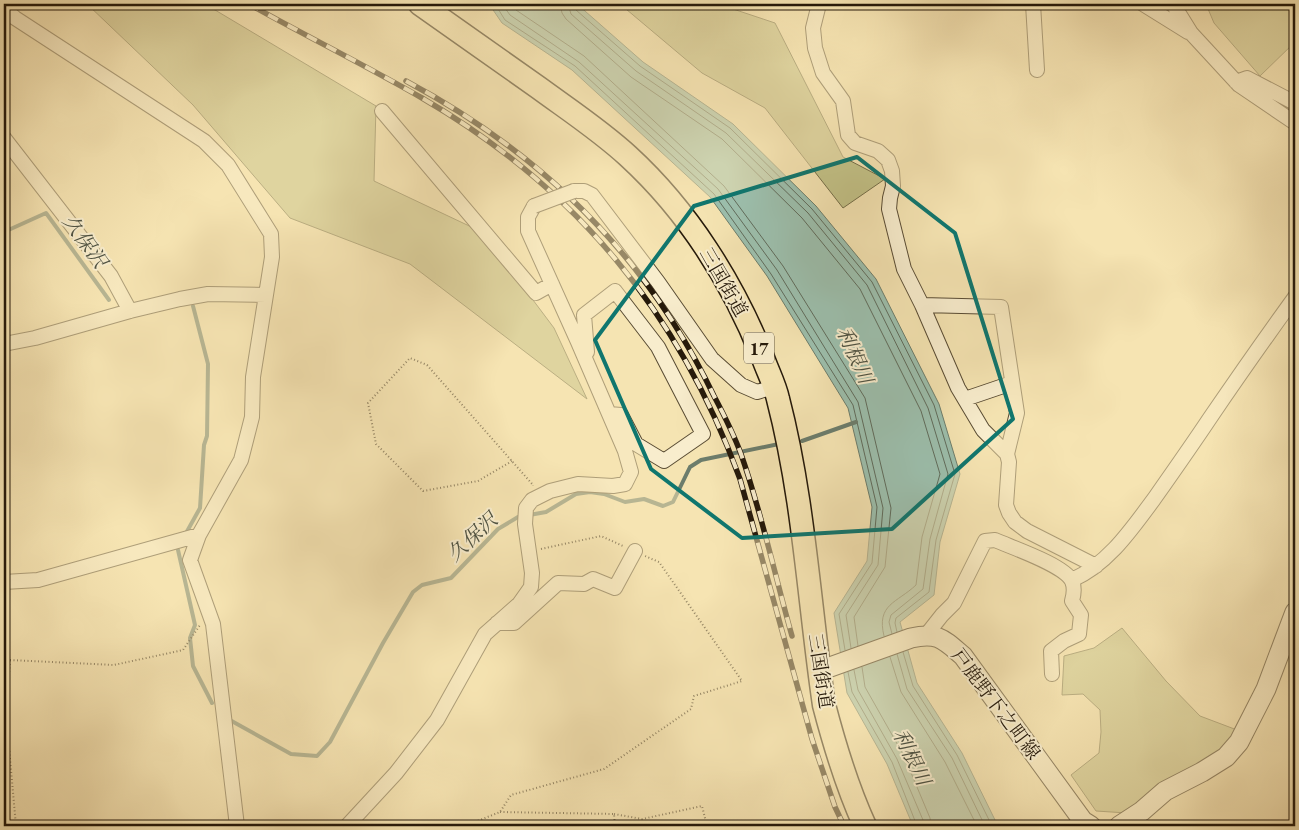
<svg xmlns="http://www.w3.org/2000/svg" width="1299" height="830" font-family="'EB Garamond','Noto Serif JP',serif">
<rect width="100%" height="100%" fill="#f5e4b2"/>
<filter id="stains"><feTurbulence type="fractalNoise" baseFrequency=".004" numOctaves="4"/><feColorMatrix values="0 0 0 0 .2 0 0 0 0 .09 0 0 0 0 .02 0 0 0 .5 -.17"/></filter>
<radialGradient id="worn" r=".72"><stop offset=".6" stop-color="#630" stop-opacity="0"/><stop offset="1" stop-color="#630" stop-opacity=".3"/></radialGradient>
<path fill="#c3c287" stroke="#746e48" d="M87,4H205L376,106L374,181L482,232L554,328L587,399L410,264L290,218L193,105Z
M620,4H718L775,23L843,157L885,179L843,208L765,108L702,73Z
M1206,4H1295V42L1260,76L1214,23Z
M1122,628L1166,681L1200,716L1245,733L1127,813L1096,811L1071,775L1099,753L1101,732L1100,710L1083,694L1062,695L1064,656L1094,648Z"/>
<path fill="#9cbfad" stroke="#6c7d6c" d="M489,4H577L643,62L733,124L816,206L876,279L939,404L960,474L940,542L934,595L900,622L917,683L962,753L998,826H913L887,764L847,693L834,613L867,561L872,507L848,408L767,276L710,197L572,70L502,23Z"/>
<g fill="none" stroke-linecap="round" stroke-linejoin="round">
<path stroke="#606c5c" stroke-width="1" d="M495,4L505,20L575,66L714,194L771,274L853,405L877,507L872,563L839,614L845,650
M502,4L510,15L579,62L718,189L777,270L858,402L883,508L878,565L846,615L851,648
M511,4L516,10L584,56L724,186L783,266L865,398L891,508L885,567L854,617L858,646
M560,4L562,13L566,19L631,77L722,139L802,218L860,289L921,411L940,474L922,537L916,585C897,603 876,604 884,636
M568,4L571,14L636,71L726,133L808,213L867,285L928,408L948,474L930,539L923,589L891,615L889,622L892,634
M574,4L576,10L640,66L730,128L812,209L872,282L934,405L955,474L936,540L929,592L896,618L895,623L897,632
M903,652L913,686L957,755L992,826
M897,654L907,689L952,758L985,826
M890,657L901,692L945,762L977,826
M862,667L865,687L904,756L930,818L931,826
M854,670L858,690L897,759L923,820L924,826
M848,672L852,692L892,762L917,826"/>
<path stroke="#6c7d6c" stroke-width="4" d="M4,232L46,213L109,300
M802,441L856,422
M185,535L200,508L204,445L207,436L208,364L193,306
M178,550L195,625L190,638L193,666L212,703
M228,719L291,754L317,756L330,742L383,643L413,592L422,585L451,578L498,529L518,517L546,512L576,494L590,492L604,494L625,502L644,499L663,506L673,502L690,467L701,460L779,444"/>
<defs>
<path id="minor" d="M819,4L813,28L815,48L823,73L843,101L848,135L855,143L878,151L888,160L892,171L893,186L890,198L889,209L904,269L922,305L958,388L983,430L1007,454L1009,462L1006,505L1009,513L1015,522L1027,531L1096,566
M1033,4L1037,70
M1143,4L1188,32
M1173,4L1191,33L1239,85L1295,123
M4,9L15,18L204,141L228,165L271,234L272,257L253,377L252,417L241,460L199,535L190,560L213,624L237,826
M1236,82L1247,78L1295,103
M382,111L536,293L552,284
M4,138L111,276L130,311
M574,191H584L592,195L658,282L712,359L741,385L757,392L774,387
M922,305L1001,307L1017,413L1007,454
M4,344L35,338L130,311L180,299L208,294L266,295
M587,352L584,315L615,291L658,347L703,434L664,461L636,444L621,415L609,414
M965,399L1012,383
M1072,580C1108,564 1131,530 1154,499C1173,472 1192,445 1210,418C1238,377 1266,337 1295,297
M4,582L38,580L199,535
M497,623H514L558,583L584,584L593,579L615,588L635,551
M927,634L942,615L954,603L985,541L995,540C1013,548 1064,565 1072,581C1075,588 1074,594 1072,601L1081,615L1079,634L1064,641L1051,651L1052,674
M347,826L396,773L437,720L485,634L519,604L531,587L532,573L525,524L526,508L532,500L550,491L578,484L613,486L625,484L631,472L625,451L578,342L528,231V217L534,206"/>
<path id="secondary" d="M819,671L911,638C938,632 943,639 963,656L1083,821L1091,826
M1119,826L1142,811L1165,791L1202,772L1226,757L1239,742L1266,689L1295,612"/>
<path id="trunk" d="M420,4C460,32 499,60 539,88C569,110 601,131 628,156C688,211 733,283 763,358C768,372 775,385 778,399C804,499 809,603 824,705C835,747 847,787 865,826"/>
</defs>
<use href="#minor" stroke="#594c34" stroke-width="16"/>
<use href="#secondary" stroke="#25190a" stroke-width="21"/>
<use href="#trunk" stroke="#25190a" stroke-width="25"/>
<path stroke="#25190a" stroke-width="2" stroke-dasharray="1 2.5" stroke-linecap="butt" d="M512,461L478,481L423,491L376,444L368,403L410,358L427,365L533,485V486
M541,549L601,536L623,546
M4,644L10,660L6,714L16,826
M10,660L114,665L183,650L200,625
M500,812L614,814L615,826
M614,814L642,819L702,806L707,826
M465,826L500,812L511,795L604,769L691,709L694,696L742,681L659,562L645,556"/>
<use href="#minor" stroke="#f8edcd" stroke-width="14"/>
<use href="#secondary" stroke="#f8edcd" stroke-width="19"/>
<use href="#trunk" stroke="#f5e4b2" stroke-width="22"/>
<defs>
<path id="rail" d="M249,4C306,36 365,65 422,98C575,187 679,312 740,479L812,739L835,807L844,826
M406,81C543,154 647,256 714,396C724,415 734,435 741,454C762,514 775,576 792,636"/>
</defs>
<use href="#rail" stroke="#25190a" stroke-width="5.5"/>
<use href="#rail" stroke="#f8edcd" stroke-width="4" stroke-dasharray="11" stroke-linecap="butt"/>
<defs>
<path id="minor-bridge" d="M534,206L574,191"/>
</defs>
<use href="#minor-bridge" stroke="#594c34" stroke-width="16" stroke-linecap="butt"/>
<use href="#minor-bridge" stroke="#f8edcd" stroke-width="14"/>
</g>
<path d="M0 0H1299V830H0ZM857,157L955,233L1013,419L892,529L742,538L651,469L595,340L694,206Z" fill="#f5e4b2" fill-opacity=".55" fill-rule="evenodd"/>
<path fill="none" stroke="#0f766e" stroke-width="4" stroke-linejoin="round" d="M857,157L955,233L1013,419L892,529L742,538L651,469L595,340L694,206Z"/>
<g text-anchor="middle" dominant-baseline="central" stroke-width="4" stroke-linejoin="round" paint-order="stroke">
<rect fill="#f8edcd" stroke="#645944" stroke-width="1" x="744" y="332.5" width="30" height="31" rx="4"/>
<g font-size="18" font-weight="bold" fill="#25190a">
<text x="759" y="348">17</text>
</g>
<g font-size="19" fill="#25190a" stroke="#f8edcd">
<text transform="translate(724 282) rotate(60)">三国街道</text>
<text transform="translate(821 671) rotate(81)">三国街道</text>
<text transform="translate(996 704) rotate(53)">戸鹿野下之町線</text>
</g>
<g font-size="20" font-style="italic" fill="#4f5343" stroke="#f8edcd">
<text transform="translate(85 241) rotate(54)">久保沢</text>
<text transform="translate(855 355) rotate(66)">利根川</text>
<text transform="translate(472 537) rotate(-43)">久保沢</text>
<text transform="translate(912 757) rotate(64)">利根川</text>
</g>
</g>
<rect width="1299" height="830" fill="none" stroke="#f5e4b2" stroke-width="20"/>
<rect x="5" y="5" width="1289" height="820" fill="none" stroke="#25190a" stroke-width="2.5"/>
<rect x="10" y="10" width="1279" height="810" fill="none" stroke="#25190a"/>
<rect width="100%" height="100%" filter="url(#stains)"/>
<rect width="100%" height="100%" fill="url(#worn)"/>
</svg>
